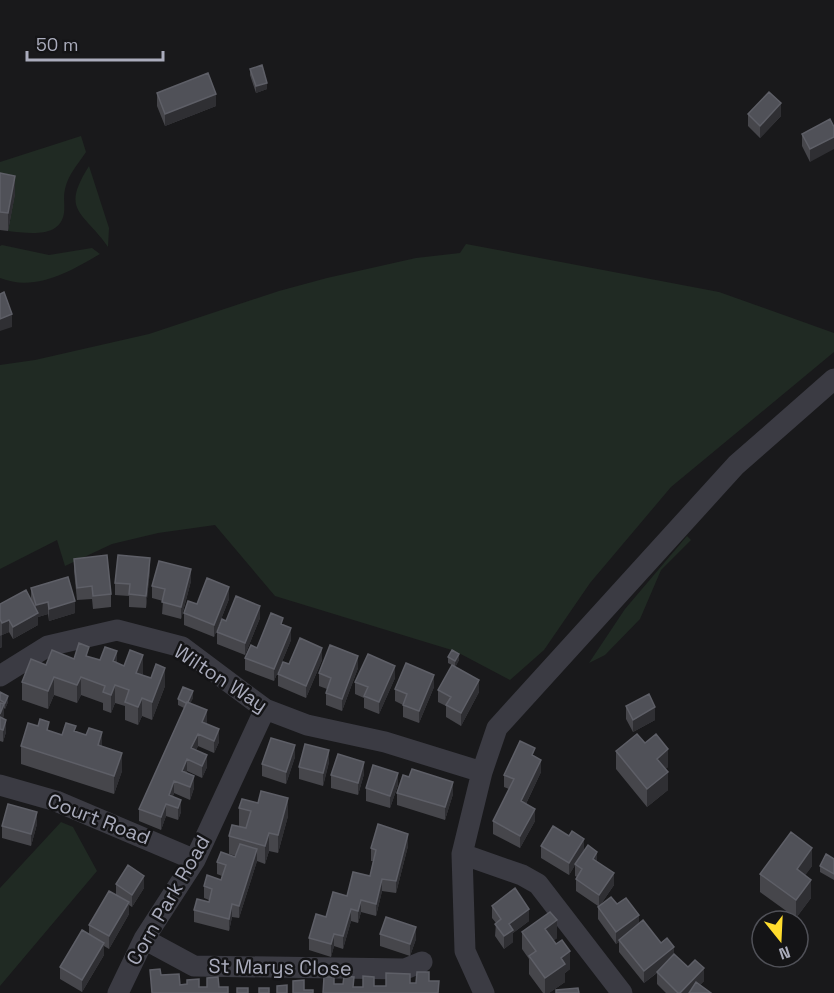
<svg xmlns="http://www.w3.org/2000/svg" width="834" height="993" font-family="'Space Grotesk',sans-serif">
<rect width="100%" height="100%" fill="#19191b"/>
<path fill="#202a23" d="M81,136L86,152C78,164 68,175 65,189C63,197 65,205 64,213C60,239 27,233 8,231L15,194L0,191V162Z
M89,166L109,228L108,247C83,211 60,212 89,166Z
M466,244L719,292L834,333V352L671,487L590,583L544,650L510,680L455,651L275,596L215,525L158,533L112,544L65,566L57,540L0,569V365L35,360L149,334L279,291L327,278L416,258L460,253Z
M2,245L49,255L92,248L100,254C69,272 35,292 0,278V246Z
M687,536L691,540L661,570L640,619L605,655L589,663L625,609Z
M61,822L73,827L97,871L0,986V888Z"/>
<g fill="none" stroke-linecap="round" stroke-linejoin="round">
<path stroke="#3b3b43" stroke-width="21" d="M0,676L48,646L117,630L182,647L265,709L307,725L385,742L482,772
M0,785L56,801L195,860
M462,854L522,875L538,884L622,993
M144,939L194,966L405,969L422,962
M118,993L144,939L195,860L265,709
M484,993L465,951L462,854L482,772L497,728L736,465L834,379"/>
</g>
<path fill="#46464b" d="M250,69L267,89L256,93L250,75Z
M157,93L216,106L165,126L157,106Z
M748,114L781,116L760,138L748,126Z
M830,119L810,162L802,146V134Z
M0,173L15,194L8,231L0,230Z
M74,559L111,594V607L93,609L92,599L77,600L74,571Z
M150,570L146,608L129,607V596L115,595V583Z
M191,581L181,619L162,614L163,601L152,598V586Z
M31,588L75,613L49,621L48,614L38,617V625L13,639L9,632L2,635V647L0,648V604L31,599Z
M229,599L214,637L184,625V613L197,604Z
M260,618L245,655L217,644V632L226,621Z
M283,625L291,640L274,681L245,670V658Z
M89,657L100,660L117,663L143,673L142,675L165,686L152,720L142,716L138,725L125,720V706L115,703L111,713L103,710V703L81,695L77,703L54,695L48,709L22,700V682L46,665L74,659Z
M448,657L459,660L455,667L479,692L461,726L446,717V706L438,702V690L452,665L448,663Z
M322,660L306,698L278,686V674L289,664Z
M358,668L342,711L326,705V693L327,689L319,686V673Z
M395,678L379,714L364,708V698L355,694V682Z
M434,687L419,723L403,717V705L395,701V689Z
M0,692L8,702L5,709L4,708L3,718L6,732L3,742L0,741Z
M193,698L190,703L207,723L206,724L219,742L214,753L198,746L196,750L207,767L202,778L187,771L186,773L194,788L190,800L174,793L173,796L181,812L178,820L166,816L161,830L139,821V809L184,708L178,705V699Z
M626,706L655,720L633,732L626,719Z
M49,731L62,735L76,731L102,747L122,771L114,794L21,764V746Z
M645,743L668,767L665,769L668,790L647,807L616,769V751Z
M295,757L286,784L262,776V764Z
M535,757L541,772L526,804L535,821L520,848L493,834V821L509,789L504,787V775Z
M329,762L323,786L299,779V767Z
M364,774L358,795L331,788V775Z
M398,785L390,808L366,801V788Z
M397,793L453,794L445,820L397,805Z
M239,808L288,816L278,853L269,851L265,864L257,861L239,918L232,917L229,931L194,922V910L209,902V900L204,898V886L221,880L222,876L217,874V862L235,857L236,856L229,854V836L239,826Z
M37,824L31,846L2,838V826Z
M569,836L584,851L597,862L614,885L601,904H617L704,981L700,985L711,993H666L657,984V973L644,983L619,952V942L616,944L598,919V906L576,891V879L577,877L575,876V865L569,875L541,858V846Z
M408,846L396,893L382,891L376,916L361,912L358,923L351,921L343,949L334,946L331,957L309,950V938L326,917L347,896L370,876L373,861H371V848Z
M834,859V880L820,872V866Z
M812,866L805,875L811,898L796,918L760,892V874Z
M116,884L144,888L132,907L129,905V914L109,949L104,946V955L82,992L60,979V967L89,934V925L116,894Z
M492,906L529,921L513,933V942L504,949L495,936L496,923L492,918Z
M522,932L557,938L553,941L570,969L565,973V982L549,993H543L529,974V959L522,949Z
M380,934L416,939L410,956L380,946Z"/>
<path fill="#2f2f33" d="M267,83V89L256,93V86Z
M216,94V106L165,126V114Z
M781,103V116L760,138V126Z
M834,137V149L810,162V149Z
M15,176V194L8,231V213Z
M12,314V327L0,331V319Z
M150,558V570L146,608V596Z
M191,569V581L181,619V607Z
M229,587V599L214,637V625Z
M75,601V613L49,621V609Z
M48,602V614L38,617V625L13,639V627L36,615V605Z
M260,606V618L245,655V643Z
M9,620V632L2,635V623Z
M291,628V640L274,681V669Z
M2,635V647L0,648V636Z
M322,648V660L306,698V686Z
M117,651V669L113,661Z
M459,654V660L455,668V661Z
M143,655V673L136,691V673Z
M358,656V668L342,711V699Z
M395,666V678L379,714V702Z
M165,668V686L152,720V702Z
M434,675V687L419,723V711Z
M54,677V695L48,709V691Z
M81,677V695L77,703V685Z
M479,680V692L461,726V713Z
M115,685V703L111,713V695Z
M193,691V698L188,709V703Z
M8,696V702L5,709V703Z
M142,698V716L138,725V707Z
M4,704V716L0,726V714Z
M655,707V720L633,732V720Z
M207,710V723L202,734V722Z
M6,720V732L3,742V730Z
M219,729V742L214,753V741Z
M102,732V750L98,745Z
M198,734V746L191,760V748Z
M295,745V757L286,784V772Z
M668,749V767L657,776V759Z
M329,750V762L323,786V773Z
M122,753V771L114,794V776Z
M207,755V767L202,778V766Z
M187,759V771L182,783V771Z
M541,760V772L521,814V801Z
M364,762V774L358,795V783Z
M668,772V790L647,807V789Z
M398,773V785L390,808V796Z
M194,776V788L190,800V787Z
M174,781V793L170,805L169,795Z
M453,782V794L445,820V807Z
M288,798V816L278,853V835Z
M181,800V812L178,820V808Z
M166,804V816L161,830V817Z
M535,809V821L520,848V836Z
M37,812V824L31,846V834Z
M269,833V851L265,864V846Z
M408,834V846L396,893V881Z
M584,839V851L569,875V863Z
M812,848V866L797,887V869Z
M257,849V861L239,918V906Z
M597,852V864L593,859Z
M614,873V885L599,907V895Z
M144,876V888L132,907V895Z
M382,879V891L376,916V904Z
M811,880V898L796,918V900Z
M361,900V912L358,923V911Z
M129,902V914L109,949V936Z
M232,904V917L229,931V919Z
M351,909V921L343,949V936Z
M529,909V921L513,933V942L504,949V936L509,924Z
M639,915V927L619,940V942L616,944V932Z
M557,920V938L545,947V929Z
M416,927V939L410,956V944Z
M334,934V946L331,957V944Z
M104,943V955L82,992V980Z
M674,947V959L644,983V971Z
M570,951V969L565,973V982L549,993H545V978L561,958Z
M704,968V981L692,993H680Z"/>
<path fill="#505158" stroke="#5e5f67" stroke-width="1.5" d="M262,65L267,83L256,86L250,69Z
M208,73L216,94L165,114L157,93Z
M769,92L781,103L760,126L748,114Z
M830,119L834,127V137L810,149L802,134Z
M0,173L15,176L8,213L0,212Z
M4,292L12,314L0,319V294Z
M107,555L111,594L93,596L92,586L77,588L74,559Z
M118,555L150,558L146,596L129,594L130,584L115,583Z
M159,561L191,569L181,607L162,602L165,589L152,586Z
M68,577L75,601L49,609L48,602L36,605L31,588Z
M207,578L229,587L214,625L184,613L188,601L197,604Z
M26,590L38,613L13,627L9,620L2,623L0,619V604Z
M236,596L260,606L245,643L217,632L222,619L226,621Z
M271,613L283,618L281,624L291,628L274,669L245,658L251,645L257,648Z
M300,638L322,648L306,686L278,674L283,662L289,664Z
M79,643L89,647L86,656L100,660L105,647L117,651L113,661L124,666L130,650L143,655L136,673L151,678L156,664L165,668L152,702L142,698L138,707L125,702L129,690L115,685L111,695L103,692L105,686L81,677L77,685L54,677L48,691L22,682L31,659L46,665L52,650L74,659Z
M330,645L358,656L342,699L326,693L331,678L319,673Z
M452,650L459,654L455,661L448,657Z
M368,654L395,666L379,702L364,696L368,687L355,682Z
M406,663L434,675L419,711L403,705L407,694L395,689Z
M452,665L479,680L461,713L446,705L451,697L438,690Z
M183,687L193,691L188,702H187L186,703L178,699Z
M0,692L8,696L5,703L0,700Z
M649,694L655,707L633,720L626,706Z
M187,702L207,710L202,722L219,729L214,741L198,734L191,748L207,755L202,766L187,759L182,771L194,776L190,787L174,781L169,795L181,800L178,808L166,804L161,817L139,809Z
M0,703L4,704L0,714Z
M0,717L6,720L3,730L0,729Z
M40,719L49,722L47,730L62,735L66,723L76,726L74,731L86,735L89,728L102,732L98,745L122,753L114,776L21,746L28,723L38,726Z
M637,734L645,743L656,734L668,749L657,759L668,772L647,789L616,751Z
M271,738L295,745L286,772L262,764Z
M520,741L535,748L532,755L541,760L521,801L535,809L520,836L493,821L514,779L504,775Z
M305,744L329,750L323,773L299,767Z
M338,754L364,762L358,783L331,775Z
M373,765L398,773L390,796L366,788Z
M412,769L453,782L445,807L397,793L403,775L409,777Z
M261,791L288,798L278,835L269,833L265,846L229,836L232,825L246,828L251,811L239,808L242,799L258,803Z
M8,804L37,812L31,834L2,826Z
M378,824L408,834L396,881L382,879L376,904L361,900L358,911L351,909L343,936L334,934L331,944L309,938L316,914L326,917L333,892L347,896L353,872L370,876L376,850L371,848Z
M553,826L569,836L572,831L584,839L569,863L541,846Z
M791,832L812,848L797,869L811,880L796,900L760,874Z
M240,844L257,849L239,906L232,904L229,919L194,910L197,899L209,902L212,889L204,886L207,875L221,880L226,865L217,862L221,852L235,857Z
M588,845L597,852L593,859L614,873L599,895L576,879L582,869L575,864Z
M826,854L834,859V874L820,866Z
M128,865L144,876L132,895L116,884Z
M515,888L529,909L509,924L513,930L504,936L495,924L501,919L492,906Z
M109,891L129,902L109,936L89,925Z
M611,897L617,904L626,898L639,915L616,932L598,907Z
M550,912L557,920L545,929L556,944L562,940L570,951L561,958L565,964L545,978L529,956L536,951L522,932Z
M386,917L416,927L410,944L380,934Z
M643,920L661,943L667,938L674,947L644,971L619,940Z
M82,930L104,943L82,980L60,967Z
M674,954L688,967L695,960L704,968L680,993H678L657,972Z
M160,969L161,975L179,974L180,985L187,984V980L199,979V987H207V978L218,977L219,987H228V993H152L150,970Z
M417,972H429V981H439L438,993H323L324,977H334V984H343L344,976L354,977L353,987H363V976L374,977V986H386V973L410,974V983H416Z
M304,980V990H313V993H293V981Z
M696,982L711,993H689Z
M287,985V993H277V986Z
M237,988H248V993H237Z
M259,988H269V993H259Z
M578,988L579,993H556V990Z"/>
<g text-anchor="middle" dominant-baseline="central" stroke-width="5" stroke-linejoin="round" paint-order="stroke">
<g font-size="20" fill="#aaacbc" stroke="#141416">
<text transform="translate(221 678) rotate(33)">Wilton Way</text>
<text transform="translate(99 819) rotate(21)">Court Road</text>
<text transform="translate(168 900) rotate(-60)">Corn Park Road</text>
<text transform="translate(280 967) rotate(1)">St Marys Close</text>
</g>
</g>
<g transform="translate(780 939) rotate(162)"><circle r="28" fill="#141416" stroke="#505158" stroke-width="1.5"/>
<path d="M0-4.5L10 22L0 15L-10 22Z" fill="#ffdc2d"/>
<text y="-9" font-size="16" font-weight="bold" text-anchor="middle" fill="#aaacbc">N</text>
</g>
<path d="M27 51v9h136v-9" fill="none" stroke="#aaacbc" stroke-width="3"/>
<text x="36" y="51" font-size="18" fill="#aaacbc" stroke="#141416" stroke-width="4.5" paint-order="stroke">50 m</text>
</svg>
